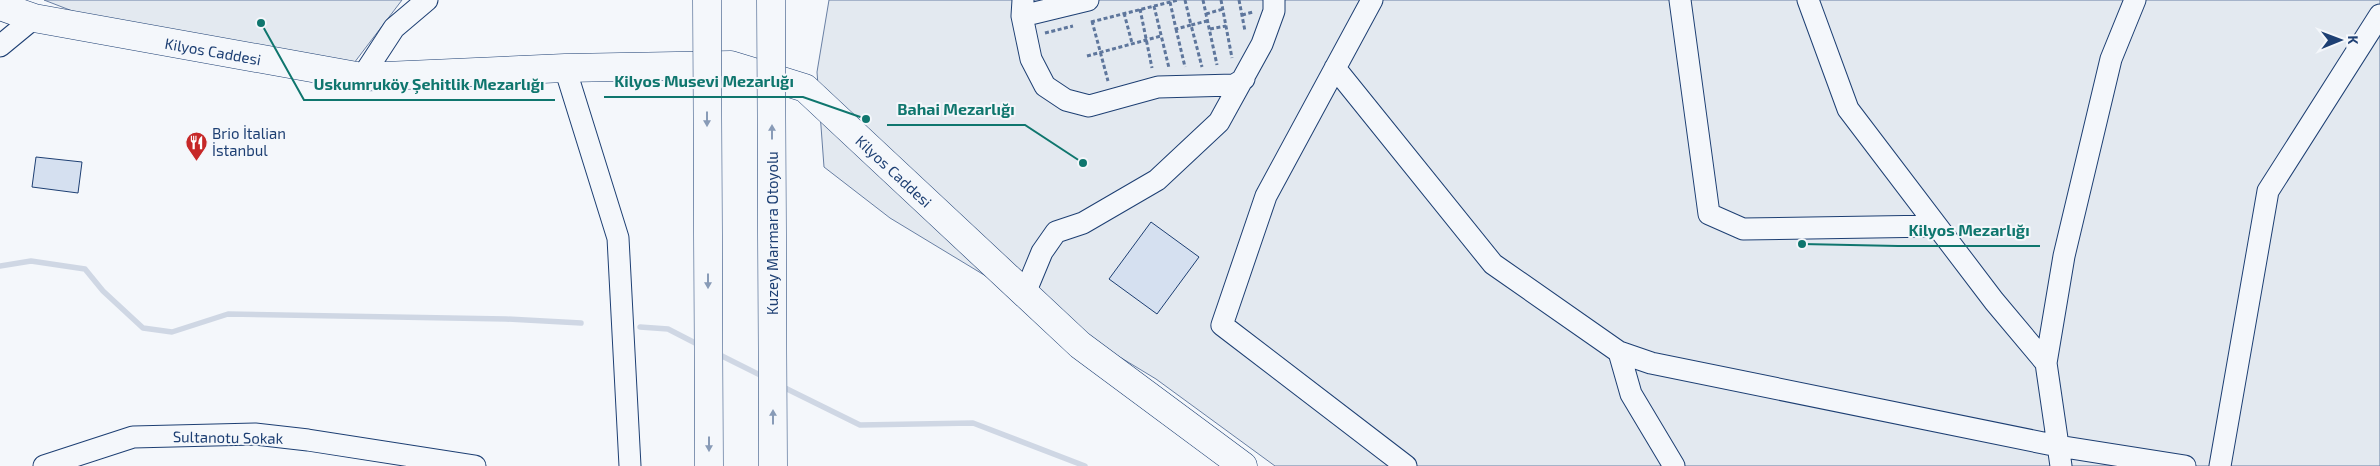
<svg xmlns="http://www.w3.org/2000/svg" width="2380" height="466" font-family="'Exo 2',sans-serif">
<rect width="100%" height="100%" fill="#f4f7fb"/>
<path fill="#e3e9f0" stroke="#687fa3" d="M44,0H402L354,63L75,12Z
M829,0H2380V466H1275L1156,379L890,218L824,167L817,72Z"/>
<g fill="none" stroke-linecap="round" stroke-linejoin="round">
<path stroke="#cfd7e4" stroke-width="5.5" d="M0,266L31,261L85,269L103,291L143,328L172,332L228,314L506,319L581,323
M640,327L668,329L701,346
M716,353L766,378
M781,386L860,425L973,423L1085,466"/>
</g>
<path fill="#d5e0f0" stroke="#1d3f73" d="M36,157L82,162L78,193L32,187Z
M1151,222L1199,257L1157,314L1109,279Z"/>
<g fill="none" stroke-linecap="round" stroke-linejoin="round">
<defs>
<path id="minor" d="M1023,0L1022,16L1031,59L1045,86L1066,100L1089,106L1158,87L1234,85L1244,79
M1372,0L1266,196L1222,325L1406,466
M1680,0L1709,214L1743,229L1937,226
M1808,0L1848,109L1994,301L2046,363
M1022,16L1088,0
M0,46L34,18
M565,68L618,238L630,466
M1335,68L1493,264L1619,352L1651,363L2058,446L2185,466
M362,77L394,28L427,0
M1025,293L1042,252L1056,232L1083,223L1157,180L1219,122L1262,44L1274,11V0
M1619,352L1631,394L1674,466
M44,466L133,437L255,434L308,440L475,466
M2061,466L2046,363L2064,256L2111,59L2135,0
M2220,466L2268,191L2380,15"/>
<path id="major" d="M0,6L34,18L362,77L565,68L731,65L805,88L1080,345L1243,466"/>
</defs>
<use href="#minor" stroke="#1d3f73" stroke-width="23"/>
<use href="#major" stroke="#1d3f73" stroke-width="29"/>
<path stroke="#5e769c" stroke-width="3" stroke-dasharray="4 2.5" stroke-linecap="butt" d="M1185,0L1191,25L1207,21
M1203,0L1217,65
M1221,0L1232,58
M1239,0L1245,31
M1170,2L1176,29L1191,25L1202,67
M1154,6L1169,68
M1140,9L1152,68
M1124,13L1132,43
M1206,14L1223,9
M1242,15L1253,12
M1092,21L1108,81
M1091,22L1178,0
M1176,29L1185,67
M1210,29L1226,26
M1045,33L1073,26
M1087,56L1161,36"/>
<use href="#minor" stroke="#f4f7fb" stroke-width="21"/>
<use href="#major" stroke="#f4f7fb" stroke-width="28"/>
<defs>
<path id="highway-bridge" d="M707,0L709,466
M771,0L773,466"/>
</defs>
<use href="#highway-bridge" stroke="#1d3f73" stroke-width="29" stroke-linecap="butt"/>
<use href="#highway-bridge" stroke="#f4f7fb" stroke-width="28"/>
</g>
<defs><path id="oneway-solid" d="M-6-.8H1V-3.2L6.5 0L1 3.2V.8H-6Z" transform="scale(1.25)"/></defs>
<g fill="#889bb7">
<use href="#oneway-solid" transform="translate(707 119) rotate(90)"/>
<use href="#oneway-solid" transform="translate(772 132) rotate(-90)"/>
<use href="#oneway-solid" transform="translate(708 281) rotate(90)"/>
<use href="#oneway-solid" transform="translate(773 417) rotate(-90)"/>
<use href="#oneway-solid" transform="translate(709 444) rotate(90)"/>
</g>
<defs>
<symbol id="restaurant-pin" viewBox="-11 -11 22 30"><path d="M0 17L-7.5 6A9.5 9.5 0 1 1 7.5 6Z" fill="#c62828" stroke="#f4f7fb"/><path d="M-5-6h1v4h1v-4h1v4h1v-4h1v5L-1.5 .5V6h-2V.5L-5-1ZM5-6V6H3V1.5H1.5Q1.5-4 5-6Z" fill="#fff"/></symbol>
</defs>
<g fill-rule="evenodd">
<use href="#restaurant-pin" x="184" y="130" width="25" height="34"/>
</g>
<g text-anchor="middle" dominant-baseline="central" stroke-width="4" stroke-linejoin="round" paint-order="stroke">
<g font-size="15" fill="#1d3f73" stroke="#f4f7fb">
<text transform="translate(213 51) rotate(10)">Kilyos Caddesi</text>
<text transform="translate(894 171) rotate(43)">Kilyos Caddesi</text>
<text transform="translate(772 233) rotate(-90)">Kuzey Marmara Otoyolu</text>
<text transform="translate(228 437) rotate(1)">Sultanotu Sokak</text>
</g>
<g font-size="15" fill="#1d3f73" stroke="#f4f7fb" text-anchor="start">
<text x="212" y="133">Brio İtalian<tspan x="212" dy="17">İstanbul</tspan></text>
</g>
</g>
<path fill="none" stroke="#0f766e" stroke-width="2" d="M866 119L803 97H604M261 23L304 100H555M1083 163L1025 125H887M1802 244L1898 246H2040"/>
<g fill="#0f766e" stroke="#f4f7fb" stroke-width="2">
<circle cx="866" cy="119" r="5"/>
<circle cx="261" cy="23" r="5"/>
<circle cx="1083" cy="163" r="5"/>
<circle cx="1802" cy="244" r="5"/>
</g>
<g font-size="16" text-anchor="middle" font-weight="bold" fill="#0f766e" stroke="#f4f7fb" stroke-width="4" stroke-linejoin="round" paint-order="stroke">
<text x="704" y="87">Kilyos Musevi Mezarlığı</text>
<text x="429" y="90">Uskumruköy Şehitlik Mezarlığı</text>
<text x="956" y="115">Bahai Mezarlığı</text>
<text x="1969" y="236">Kilyos Mezarlığı</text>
</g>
<g transform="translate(2340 40) rotate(89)" stroke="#f4f7fb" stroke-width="4" paint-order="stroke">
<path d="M0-4L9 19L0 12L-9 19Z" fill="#1d3f73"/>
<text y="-8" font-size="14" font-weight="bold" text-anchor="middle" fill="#1d3f73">K</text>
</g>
</svg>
